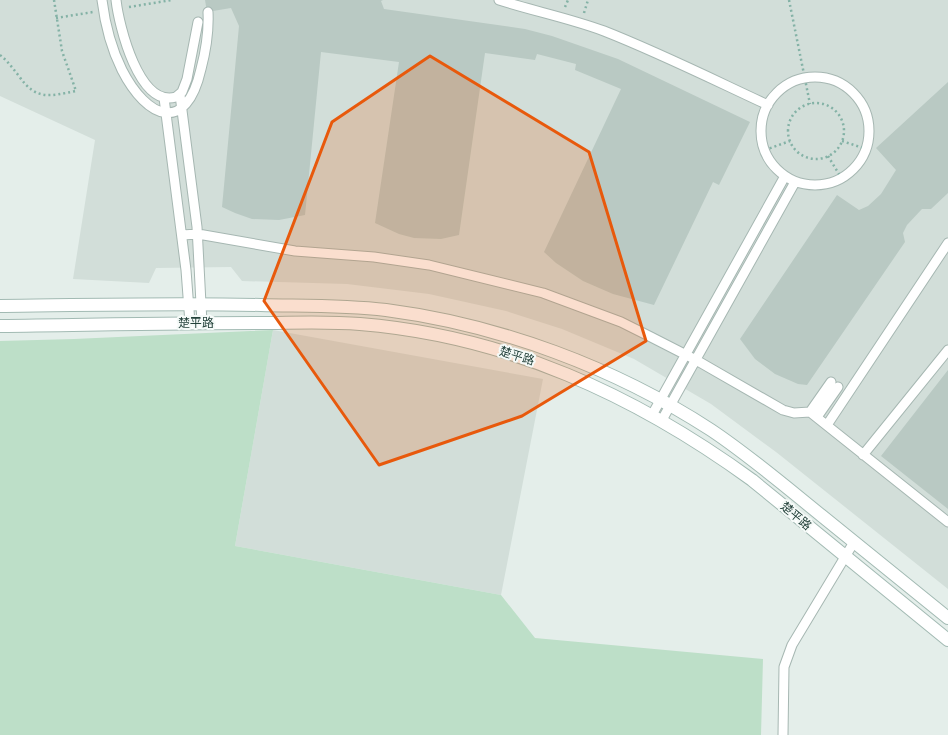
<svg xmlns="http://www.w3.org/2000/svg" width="948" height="735" font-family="Jost,'Noto Sans SC',sans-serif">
<rect width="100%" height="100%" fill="#e4eeea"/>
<path fill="#d2ded9" d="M0,0H948V589L776,452L711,404L634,359L562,329L506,311L429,294L347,284L242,281L231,267L156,268L149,283L73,279L95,140L0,96Z
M273,330L543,379L501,595L235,546Z"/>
<path fill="#bddfc8" d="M273,330L235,546L501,595L535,638L763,659L761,735H0V341L74,339Z"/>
<path fill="#b9c9c3" d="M205,0H383L381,1L384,9L525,29L552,36L618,59L750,122L719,185L713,182L654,305L613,294L583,281L556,263L544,252L621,89L575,70L576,64L537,54L535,60L485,53L459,235L441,239L414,238L399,234L375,223L399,62L321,52L305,215L279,220L252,219L235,213L222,207L239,26L231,8L207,12Z
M948,82V193L931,209H922L907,225L903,233L905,242L807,385L798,384L775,374L755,359L740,339L837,195L859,210L868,206L881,194L896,170L876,148Z
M948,370V509L881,456Z"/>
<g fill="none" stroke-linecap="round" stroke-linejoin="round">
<defs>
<path id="lane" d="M102,0C105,24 111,48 122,70C147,119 186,135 201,69C206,50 209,32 208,12
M116,0C119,26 139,108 176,97L182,92L187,79L198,22
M499,0C533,11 569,18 604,31C660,53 714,80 768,105
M761 131a54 54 0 1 1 108 0a54 54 0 1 1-108 0Z
M180,95L197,227L202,323
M164,98L186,270L190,323
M182,235L198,234L295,251L374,257L429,265L543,293L621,322L651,337L696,360L783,410L794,413L810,412L948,522
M810,412L831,382
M652,415L785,176
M817,417L838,387
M662,420L795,182
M827,425L948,243
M863,455L948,350
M783,735L784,667L792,645L854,542"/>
<path id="secondary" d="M0,306C87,305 174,303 261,305C302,306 344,305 386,310C500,325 614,367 711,430C750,456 786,487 822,516C864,550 906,584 948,618
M0,326C86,325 172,323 257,323C291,323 326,321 360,324C507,336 635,395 752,480L948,640"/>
</defs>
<use href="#lane" stroke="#a6b7b2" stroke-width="11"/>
<use href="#secondary" stroke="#a2bab3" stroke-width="14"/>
<path stroke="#84b2a6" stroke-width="2.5" stroke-dasharray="2 3" stroke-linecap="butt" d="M789,0L810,104
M129,7L172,0
M565,7L568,0
M584,13L588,0
M56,18L93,12
M0,55C8,61 13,69 19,76C36,101 50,96 76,91L62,51L54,0
M788 131a28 28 0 1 1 56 0a28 28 0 1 1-56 0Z
M842,141L866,149
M765,150L790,141
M828,156L842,179"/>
<use href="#lane" stroke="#fff" stroke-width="9"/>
<use href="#secondary" stroke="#fff" stroke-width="12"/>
</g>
<path fill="#e8590c" fill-opacity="0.2" stroke="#e8590c" stroke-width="3" stroke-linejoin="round" d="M430,56L589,152L646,341L522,416L379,465L264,301L332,122Z"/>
<g text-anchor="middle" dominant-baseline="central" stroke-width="4" stroke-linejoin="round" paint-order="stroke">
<g font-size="12" fill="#23413a" stroke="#f5faf8">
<text x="196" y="323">楚平路</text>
<text transform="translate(517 356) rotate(17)">楚平路</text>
<text transform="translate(796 516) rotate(40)">楚平路</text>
</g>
</g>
</svg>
